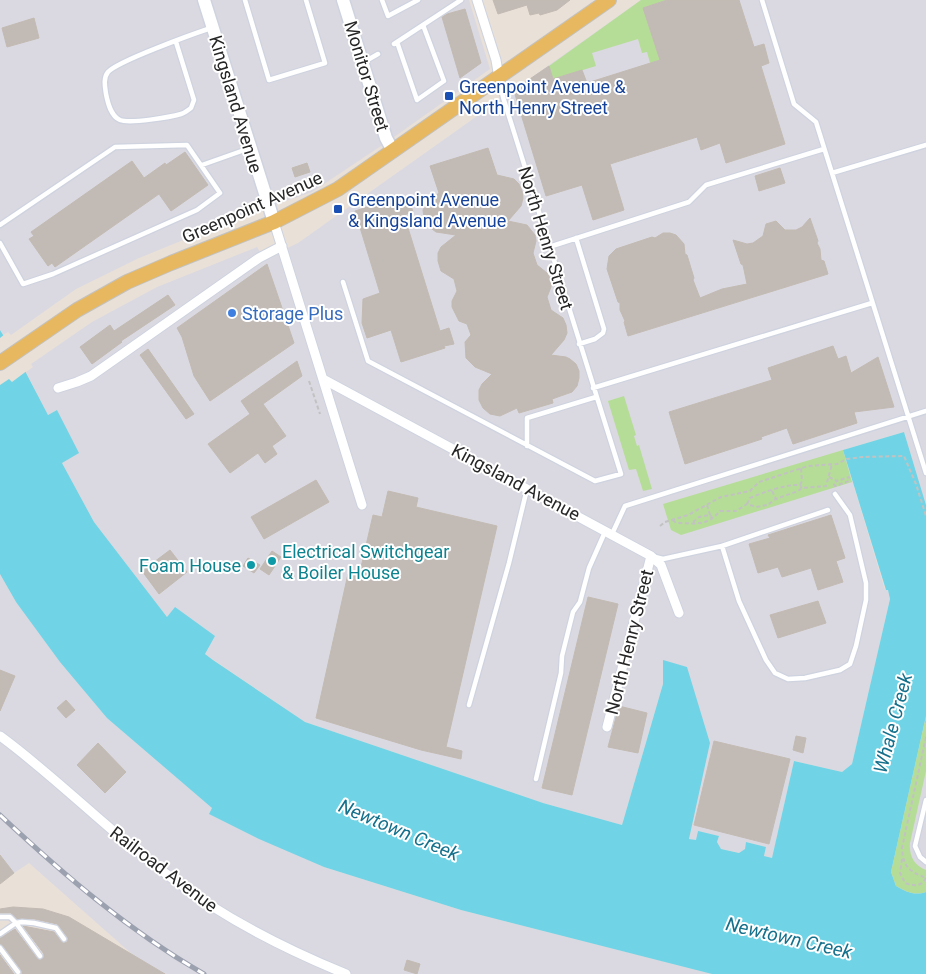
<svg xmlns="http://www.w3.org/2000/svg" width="926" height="974" font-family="Roboto,sans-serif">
<rect width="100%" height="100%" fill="#e9e0d8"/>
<path fill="#dad9e1" d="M0,0H469L490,69L387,142L312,192L245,215L139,258L76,289L11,335L8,332L3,335L0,330Z
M641,0H926V505L904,432L843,450L885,590L888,589L890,599L852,764L842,772L794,761L772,859L764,856L766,847L747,842L745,849L740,853L721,849L717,842L719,836L698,832L697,841L689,839L710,743L686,667L663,661V684L622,825L543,803L305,722L205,654L214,636L167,617L94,522L62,463L78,453L57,410L48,415L26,372L33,367L31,364L92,322L157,287L257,247L264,259L298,243Z
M0,574L16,602L213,809L210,814L324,867L461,910L713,974H165L133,955L29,863L14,873L0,855Z
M926,718V892L903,890L896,886Z"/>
<path fill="#b6dd97" d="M641,0H667L644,8L660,60L650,63L647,52L642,53L638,39L592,53L596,66L553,79L549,66Z
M624,396L636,435L634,436L637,446L639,445L652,489L643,491L636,469L629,470L608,401Z
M843,450L852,482L681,535L671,530L663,504Z
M926,716V771L910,843C909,856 914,865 926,870V892C915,896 906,892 896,886L891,872Z"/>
<path fill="#70d4e6" d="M0,330L24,369L48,415L57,410L79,453L62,463L94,522L167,617L175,607L215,636L205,654L213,660L305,722L543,803L622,825L663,684V660L687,667L710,743L689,839L696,840L698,831L719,836L717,842L721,849L739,853L745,849L746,842L766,847L764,856L772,858L794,761L842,772L852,764L890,599L888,590H886L843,450L904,432L926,505V716L891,872L896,886C906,892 915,896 926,892V974H712L461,910L324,867L259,839L209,814L212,808L107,718L60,662L16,602L0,574Z"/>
<path fill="#e9e0d8" d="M5,334L28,370L12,382L9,379L0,385V338Z"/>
<path fill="#c1bab5" stroke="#c3bbb3" d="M493,0H570L557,10L540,15L539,13L530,15L527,5L498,14Z
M667,0H739L754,47L764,44L769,63L761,66L785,144L726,163L720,143L701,150L697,137L610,164L624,210L593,220L582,185L546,196L514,91L522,89L521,85L549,66L553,79L582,70L587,83L660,60L643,8Z
M465,9L481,63L460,78L442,17L447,14Z
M34,18L39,38L7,47L2,28Z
M488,148L497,175L514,179L519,184L522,191L523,198L521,206L508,221L527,225L535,235L536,241L533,253L537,265L547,273L551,280V287L547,297L551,310L563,318L566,325L567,333L564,340L551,355L566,357L570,359L576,364L579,371V378L577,386L572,392L552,399L553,403L519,413L517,408L500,416L490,414L483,408L479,400V390L482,384L492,374L475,367L466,358L465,342L471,335L467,324L459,321L452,307V301L457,291L454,279L441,271L438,261V253L441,247L456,235L436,232L428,226L424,218L423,210L427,202L439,193L430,166Z
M185,152L208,185L171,211L159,194L55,267L52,263L48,266L29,239L34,236L31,232L132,161L144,178L165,163L166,165Z
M307,163L310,172L295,177L292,168Z
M780,168L785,183L759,191L755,176Z
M408,196L413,212L404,215L440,331L449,328L454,344L444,346L445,348L401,362L391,330L367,338L362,323L363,299L380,293L355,211L398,197L399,199Z
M810,218L818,241L817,243L820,249L821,260L824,261L828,274L628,336L624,322L625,321L620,310V303L618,302L607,269L609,256L616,249L652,237L655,238L663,233H670L676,235L684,244L685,254L687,255L694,278L693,280L700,298L722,289L747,284L743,265L741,264L733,240L747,244L753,243L763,236L766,224L776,221L785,230H796L802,227Z
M267,264L294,343L210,401L194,376L182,337L177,328Z
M168,295L175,305L121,341L122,342L92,364L80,347L110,325L114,331Z
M833,346L838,359L846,356L851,373L878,357L894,407L854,412L857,423L793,444L787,428L761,437L762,439L685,464L669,412L772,380L768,368Z
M148,349L194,414L186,419L140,355Z
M297,361L302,376L263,404L286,436L272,446L277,454L265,463L258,453L230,473L208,444L250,414L241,401Z
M316,480L329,502L264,539L251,517Z
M388,491L418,498L416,507L497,526L446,747L462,751L461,759L421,750L316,718L348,574L359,576L373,515L382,517Z
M831,515L845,558L836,561L843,582L818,590L811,568L782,577L778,567L758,573L749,544L770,538L768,535Z
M170,550L187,572L159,594L142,571Z
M272,551L281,557L269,575L260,569Z
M248,558L260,565L254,573L243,566Z
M588,597L618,604L572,795L542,788Z
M818,601L826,623L778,638L770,615Z
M0,670L15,676L0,711Z
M66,700L75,710L66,718L57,708Z
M619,706L647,713L638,753L608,747Z
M796,736L806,738L803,753L793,750Z
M714,741L790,759L769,844L694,825Z
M98,743L126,772L105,793L77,765Z
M0,855L14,873L0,884Z
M13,907L43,909L69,917L165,974H22L21,970L3,946L0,944V938L15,929L37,958L40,960L43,958L44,954L23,926L54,932L63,943L67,942L68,938L57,924L34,919H17L11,913H0V909Z
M0,955L14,974H0Z
M407,960L420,964L417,974L404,970Z"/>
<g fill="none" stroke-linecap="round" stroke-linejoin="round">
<defs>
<path id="service" d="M245,0L269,80L325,63L306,0
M382,0L388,16L418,0
M762,0L794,104L816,122L926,473
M176,42L194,100L191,108C188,110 185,113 181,114C171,117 130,124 120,120C111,116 108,104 106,94C105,87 103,78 108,72C118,61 193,34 211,28
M397,42L417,100L444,81L423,25
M394,44L461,0
M364,62L378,54
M202,165L250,148
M832,173L926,145
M0,225L115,147L187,145L220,193L197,210L53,274L23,284L0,243
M576,238L604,329L603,333L595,339L579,344
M549,247L689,202L706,185L824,149
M343,282L368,361L595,481L621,474L503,97L499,79
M593,388L872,303
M527,446V418L596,397
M612,534L625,506L926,411
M722,546L828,510
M655,557L663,559L722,546L739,601L766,660L775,673L788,679L805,678L840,670L850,664L856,646L866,600V583L850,515L835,494
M469,705L509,563L527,489
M536,779L561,673L562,656L573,612L580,602L589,568L605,532
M926,800L915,846L920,857L926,862
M0,917H10L16,923L40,956
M0,934L16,923L22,922L34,923L56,928L64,939
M0,948L18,972"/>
<path id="minor" d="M477,0L496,60L499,78
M274,222L362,505
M323,379L651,556L661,565L679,613
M58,388L77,382L91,376L259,258L282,246
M607,727L651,556
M0,736C60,780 112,835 173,879C225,919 285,949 346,974"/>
<path id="secondary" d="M204,0L274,222
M343,0L386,138L393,151"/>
<path id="primary" d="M0,363L77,310L127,282L171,263L274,222L338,189L609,0"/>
</defs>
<use href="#service" stroke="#ced3df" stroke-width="7"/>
<use href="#minor" stroke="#ced3df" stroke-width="11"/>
<use href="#secondary" stroke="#ced3df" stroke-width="15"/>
<use href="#primary" stroke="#c2c2c2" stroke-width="16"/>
<path stroke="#c2c2c2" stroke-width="2" stroke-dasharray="4 2.5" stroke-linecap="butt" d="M309,381L320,414
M829,477L837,481L834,484L835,486L849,481V477L837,481
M800,485L802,481L801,468
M772,491L776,499
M747,504L750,498C764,492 786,484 800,485L802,488
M707,505L710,515
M673,520L676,523C696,523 706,527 720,511H736L747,504L756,507L767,505L776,499L798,491L802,488L826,486L832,464
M693,522L699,517L710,515L713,519
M660,526L665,522L688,515L721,497L750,491L759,482L808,466L837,464L847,459L862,457L904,456L916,484L926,516
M925,722H926
M926,737L902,848C903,867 909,871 926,878
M902,859L900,873L905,883C914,886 921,887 926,878"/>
<use href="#service" stroke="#fff" stroke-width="4.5"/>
<use href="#minor" stroke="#fff" stroke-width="9"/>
<use href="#secondary" stroke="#fff" stroke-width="12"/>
<use href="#primary" stroke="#e7b85f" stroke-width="14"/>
<defs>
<path id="rail" d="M0,815C63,874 129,931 204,974"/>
</defs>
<use href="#rail" stroke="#9ca1b0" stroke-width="5"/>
<use href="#rail" stroke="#fff" stroke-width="3" stroke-dasharray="9" stroke-linecap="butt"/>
</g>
<g fill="#1a4fb4" stroke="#fff" stroke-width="2">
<rect x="444" y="91" width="10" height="10" rx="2.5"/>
<rect x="333" y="204" width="10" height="10" rx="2.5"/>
</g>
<circle fill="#3f7fe0" stroke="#fff" stroke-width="2" cx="232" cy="313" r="5"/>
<g fill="#0f9aa8" stroke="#fff" stroke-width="2">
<circle cx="272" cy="561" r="5"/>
<circle cx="251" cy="565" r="5"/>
</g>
<g text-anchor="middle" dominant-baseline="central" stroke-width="4" stroke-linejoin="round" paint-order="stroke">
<g font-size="18" fill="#262626" stroke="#fff">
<text transform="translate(367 76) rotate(73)">Monitor Street</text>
<text transform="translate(236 104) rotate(73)">Kingsland Avenue</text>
<text transform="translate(252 207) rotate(-24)">Greenpoint Avenue</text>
<text transform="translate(546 238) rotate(73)">North Henry Street</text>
<text transform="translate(516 482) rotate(28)">Kingsland Avenue</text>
<text transform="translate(629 642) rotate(-76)">North Henry Street</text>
<text transform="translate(164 869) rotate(37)">Railroad Avenue</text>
</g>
<g font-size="18" fill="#164399" stroke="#fff" text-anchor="start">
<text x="459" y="86">Greenpoint Avenue &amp;<tspan x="459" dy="21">North Henry Street</tspan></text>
<text x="348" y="199">Greenpoint Avenue<tspan x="348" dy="21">&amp; Kingsland Avenue</tspan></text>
</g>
<g font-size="18" fill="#366cbe" stroke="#fff" text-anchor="start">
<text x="242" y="313">Storage Plus</text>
</g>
<g font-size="18" fill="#0d838f" stroke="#fff" text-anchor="start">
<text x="282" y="551">Electrical Switchgear<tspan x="282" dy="21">&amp; Boiler House</tspan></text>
<text x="241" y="565" text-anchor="end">Foam House</text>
</g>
<g font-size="19" font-style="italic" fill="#15708c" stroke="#fff">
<text transform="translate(893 723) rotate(-75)">Whale Creek</text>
<text transform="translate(399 830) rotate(23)">Newtown Creek</text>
<text transform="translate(789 938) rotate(13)">Newtown Creek</text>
</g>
</g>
</svg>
